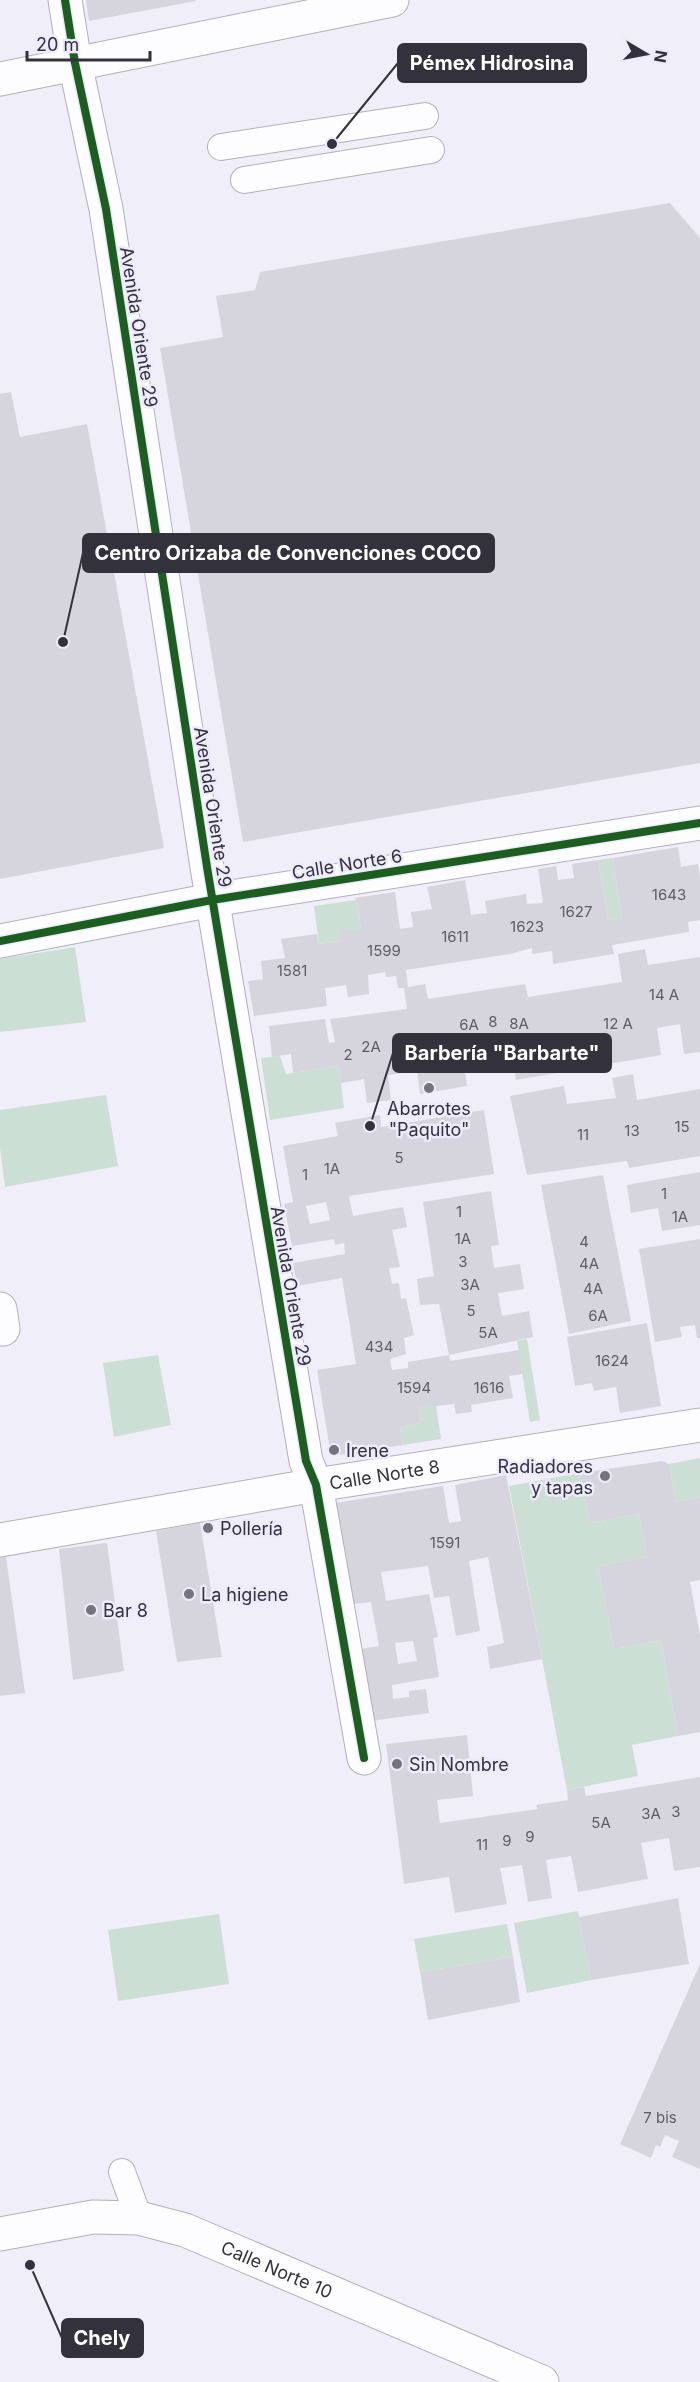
<svg xmlns="http://www.w3.org/2000/svg" width="700" height="2382" font-family="Inter,sans-serif">
<rect width="100%" height="100%" fill="#f0eef8"/>
<path fill="#ccdfd4" d="M613,858L622,918L608,920L598,860Z
M357,900L361,929L341,941L319,944L314,906Z
M75,947L86,1022L0,1032V959Z
M280,1056L286,1074L339,1066L344,1108L270,1120L261,1058Z
M106,1095L118,1166L5,1187L0,1148V1110Z
M527,1339L540,1420L530,1422L517,1341Z
M158,1355L171,1425L114,1437L103,1363Z
M436,1405L441,1439L403,1445L400,1427L421,1423L419,1408Z
M700,1458V1500L699,1497L676,1502L669,1464Z
M580,1473L590,1523L639,1514L647,1557L598,1566L614,1649L661,1640L678,1736L632,1745L638,1776L567,1790L509,1486Z
M578,1911L591,1980L527,1993L514,1923Z
M219,1914L229,1984L118,2001L108,1930Z
M507,1924L513,1957L420,1972L414,1939Z"/>
<path fill="#d6d5de" fill-rule="evenodd" d="M86,0H196V1L89,21Z
M670,203L700,238V763L243,842L160,348L223,337L216,296L255,290L260,272Z
M11,392L20,437L87,424L164,848L0,879V394Z
M678,847L681,867L698,864L700,877V920L688,922L689,932L612,945L614,954L553,964L552,951L532,954V948L510,954L406,970L408,987L425,984L428,999L525,984L528,997L622,982L618,954L645,949L648,965L700,957V1052L684,1054L680,1024L657,1028L661,1055L516,1080L511,1049L485,1053L463,1058L467,1086L420,1094L417,1071L388,1075L391,1100L367,1103L364,1079L341,1083L339,1066L293,1073L291,1054L272,1057L269,1026L325,1019L329,1043L335,1042L330,1019L407,1009L404,988H398L396,976L386,977L385,972L368,975L369,994L348,997L346,985L325,988L327,1006L254,1016L248,981L263,979L261,961L285,958L281,939L317,934L319,944L341,941L340,931L361,929L357,900L354,898L395,892L400,929L413,927L411,912L432,909L427,887L465,880L471,915L487,913L485,901L502,898L526,894L527,904L543,903L538,869L556,866L558,880L574,878L572,864L598,860L608,920L622,918L613,858Z
M633,1074L637,1100L700,1089V1156L629,1168L627,1161L527,1175L510,1096L564,1086L567,1104L616,1098L612,1078Z
M484,1110L494,1174L349,1196L353,1216L403,1207L407,1227L392,1230L400,1267L389,1268L392,1284L399,1283L401,1299L406,1298L414,1335L404,1338L406,1354L390,1359L392,1370L408,1368V1362L449,1355L450,1361L519,1350L522,1374L509,1376L513,1398L471,1405L472,1412L456,1414L454,1404L419,1408L421,1423L400,1427L403,1445L331,1456L317,1370L356,1364L342,1278L297,1286L293,1263L345,1254L344,1243L335,1245L334,1239L292,1246L284,1204L293,1202L283,1146L338,1136L335,1123L357,1119L380,1115L381,1127ZM326,1202L330,1220L310,1224L306,1206Z
M700,1172V1225L662,1231L658,1208L631,1213L627,1185Z
M603,1175L631,1321L569,1334L541,1185Z
M491,1191L499,1245L491,1246L494,1268L520,1264L524,1289L498,1293L502,1316L529,1311L533,1337L449,1355L439,1304L420,1305L417,1279L434,1276L423,1202Z
M700,1239V1338H697L695,1325L680,1327L682,1337L655,1342L639,1249Z
M647,1323L661,1406L620,1413L616,1387L594,1391L592,1383L575,1386L567,1337Z
M662,1461L669,1464L676,1502L699,1497L700,1500V1580L690,1582L700,1635V1732L678,1736L661,1640L614,1649L598,1566L647,1557L639,1514L590,1523L580,1473Z
M506,1475L542,1659L490,1669L487,1647L504,1643L488,1557L469,1561L480,1631L456,1636L449,1596L434,1598L428,1566L381,1572L386,1601L429,1594L438,1637L433,1638L439,1677L392,1685L393,1699L409,1697V1691L426,1689L429,1713L370,1721L360,1649L379,1646L371,1602L354,1604L335,1503L443,1486L449,1523L461,1521L455,1485ZM413,1641L417,1661L398,1664L395,1643Z
M200,1523L222,1657L177,1662L156,1531Z
M107,1543L124,1671L73,1680L59,1549Z
M6,1557L25,1693L0,1696V1558Z
M467,1735L473,1796L437,1800L440,1823L538,1809L536,1805L568,1800L567,1790L584,1787L586,1796L700,1777V1867L674,1871L669,1838L641,1843L648,1879L578,1892L571,1856L546,1860L552,1898L528,1902L522,1865L500,1868L507,1904L455,1913L449,1877L404,1884L386,1744Z
M678,1898L689,1964L591,1980L579,1917Z
M513,1957L520,2002L428,2020L420,1972Z
M700,1964V2169L672,2157L679,2141L665,2135L660,2147L656,2145L651,2158L620,2144Z"/>
<g fill="none" stroke-linecap="round" stroke-linejoin="round">
<defs>
<path id="service" d="M221,147L425,116
M244,180L431,150
M122,2172L139,2218"/>
<g id="minor">
<path d="M65,0L75,63L106,209L207,867L306,1461L316,1485L364,1758"/>
<path d="M0,79L392,0"/>
<path d="M0,1309L3,1329"/>
<path id="s1" d="M0,2234L93,2217L139,2218L185,2230L542,2382"/>
</g>
<g id="tertiary">
<path d="M0,941L212,900L700,823"/>
<path id="s2" d="M0,1540L316,1485L700,1425"/>
</g>
</defs>
<use href="#service" stroke="#b2b0ba" stroke-width="28"/>
<use href="#minor" stroke="#b2b0ba" stroke-width="35"/>
<use href="#tertiary" stroke="#b2b0ba" stroke-width="35"/>
<use href="#service" stroke="#fdfcfe" stroke-width="26"/>
<use href="#minor" stroke="#fdfcfe" stroke-width="33"/>
<use href="#tertiary" stroke="#fdfcfe" stroke-width="33"/>
<defs>
<path id="cycleway" d="M65,0L75,63L106,209L207,867L306,1461L316,1485L364,1758
M0,941L212,900L700,823"/>
</defs>
<use href="#cycleway" stroke="#edebfb" stroke-width="11"/>
<use href="#cycleway" stroke="#1b5e20" stroke-width="8"/>
</g>
<g fill="#75747e" stroke="#edebfb" stroke-width="2">
<circle cx="429" cy="1088" r="6"/>
<circle cx="334" cy="1450" r="6"/>
<circle cx="605" cy="1476" r="6"/>
<circle cx="208" cy="1528" r="6"/>
<circle cx="189" cy="1594" r="6"/>
<circle cx="91" cy="1610" r="6"/>
<circle cx="397" cy="1764" r="6"/>
</g>
<g text-anchor="middle" dominant-baseline="central" stroke-width="5" stroke-linejoin="round" paint-order="stroke">
<g font-size="15" fill="#5c5c65">
<text x="669" y="894">1643</text>
<text x="576" y="911">1627</text>
<text x="527" y="926">1623</text>
<text x="455" y="936">1611</text>
<text x="384" y="950">1599</text>
<text x="292" y="970">1581</text>
<text x="664" y="994">14 A</text>
<text x="493" y="1021">8</text>
<text x="519" y="1023">8A</text>
<text x="618" y="1023">12 A</text>
<text x="469" y="1024">6A</text>
<text x="371" y="1046">2A</text>
<text x="348" y="1054">2</text>
<text x="682" y="1126">15</text>
<text x="632" y="1130">13</text>
<text x="583" y="1134">11</text>
<text x="399" y="1157">5</text>
<text x="332" y="1168">1A</text>
<text x="305" y="1174">1</text>
<text x="664" y="1193">1</text>
<text x="459" y="1211">1</text>
<text x="680" y="1216">1A</text>
<text x="463" y="1238">1A</text>
<text x="584" y="1241">4</text>
<text x="463" y="1261">3</text>
<text x="589" y="1263">4A</text>
<text x="470" y="1284">3A</text>
<text x="593" y="1288">4A</text>
<text x="471" y="1310">5</text>
<text x="598" y="1315">6A</text>
<text x="488" y="1332">5A</text>
<text x="379" y="1346">434</text>
<text x="612" y="1360">1624</text>
<text x="414" y="1387">1594</text>
<text x="489" y="1387">1616</text>
<text x="445" y="1542">1591</text>
<text x="676" y="1811">3</text>
<text x="651" y="1813">3A</text>
<text x="601" y="1822">5A</text>
<text x="530" y="1836">9</text>
<text x="507" y="1840">9</text>
<text x="482" y="1844">11</text>
<text x="660" y="2117">7 bis</text>
</g>
<g font-size="18" fill="#33323c" stroke="#edebfb">
<text transform="translate(139 327) rotate(81)">Avenida Oriente 29</text>
<text transform="translate(213 807) rotate(81)">Avenida Oriente 29</text>
<text transform="translate(347 864) rotate(-9)">Calle Norte 6</text>
<text transform="translate(291 1286) rotate(80)">Avenida Oriente 29</text>
<text stroke="none"><textPath href="#s2" startOffset="390">Calle Norte 8</textPath></text>
<text stroke="none"><textPath href="#s1" startOffset="288">Calle Norte 10</textPath></text>
</g>
<g font-size="18" fill="#33323c" stroke="#edebfb" text-anchor="start">
<text x="429" y="1108" text-anchor="middle">Abarrotes<tspan x="429" dy="21">"Paquito"</tspan></text>
<text x="346" y="1450">Irene</text>
<text x="593" y="1466" text-anchor="end">Radiadores<tspan x="593" dy="21">y tapas</tspan></text>
<text x="220" y="1528">Pollería</text>
<text x="201" y="1594">La higiene</text>
<text x="103" y="1610">Bar 8</text>
<text x="409" y="1764">Sin Nombre</text>
</g>
</g>
<path fill="none" stroke="#33323c" stroke-width="2" d="M332 144L398 63M63 642L83 553M370 1126L393 1053M30 2265L62 2338"/>
<g fill="#33323c" stroke="#edebfb" stroke-width="2">
<circle cx="332" cy="144" r="6"/>
<circle cx="63" cy="642" r="6"/>
<circle cx="370" cy="1126" r="6"/>
<circle cx="30" cy="2265" r="6"/>
</g>
<g fill="#33323c" stroke="#33323c" stroke-width="2">
<rect x="398" y="44" width="188" height="38" rx="6"/>
<rect x="83" y="534" width="411" height="38" rx="6"/>
<rect x="393" y="1034" width="218" height="38" rx="6"/>
<rect x="62" y="2319" width="81" height="38" rx="6"/>
</g>
<g font-size="20" text-anchor="middle" font-weight="bold" fill="#fff">
<text x="492" y="70">Pémex Hidrosina</text>
<text x="288" y="560">Centro Orizaba de Convenciones COCO</text>
<text x="502" y="1060">Barbería "Barbarte"</text>
<text x="102" y="2345">Chely</text>
</g>
<g transform="translate(646 54) rotate(100)" stroke="#edebfb" stroke-width="4.5" paint-order="stroke">
<path d="M0-4.5L10 22L0 15L-10 22Z" fill="#33323c"/>
<text y="-9" font-size="16" font-weight="bold" text-anchor="middle" fill="#33323c">N</text>
</g>
<path d="M27 51v9h123v-9" fill="none" stroke="#33323c" stroke-width="3"/>
<text x="36" y="51" font-size="18" fill="#33323c" stroke="#edebfb" stroke-width="4.5" paint-order="stroke">20 m</text>
</svg>
